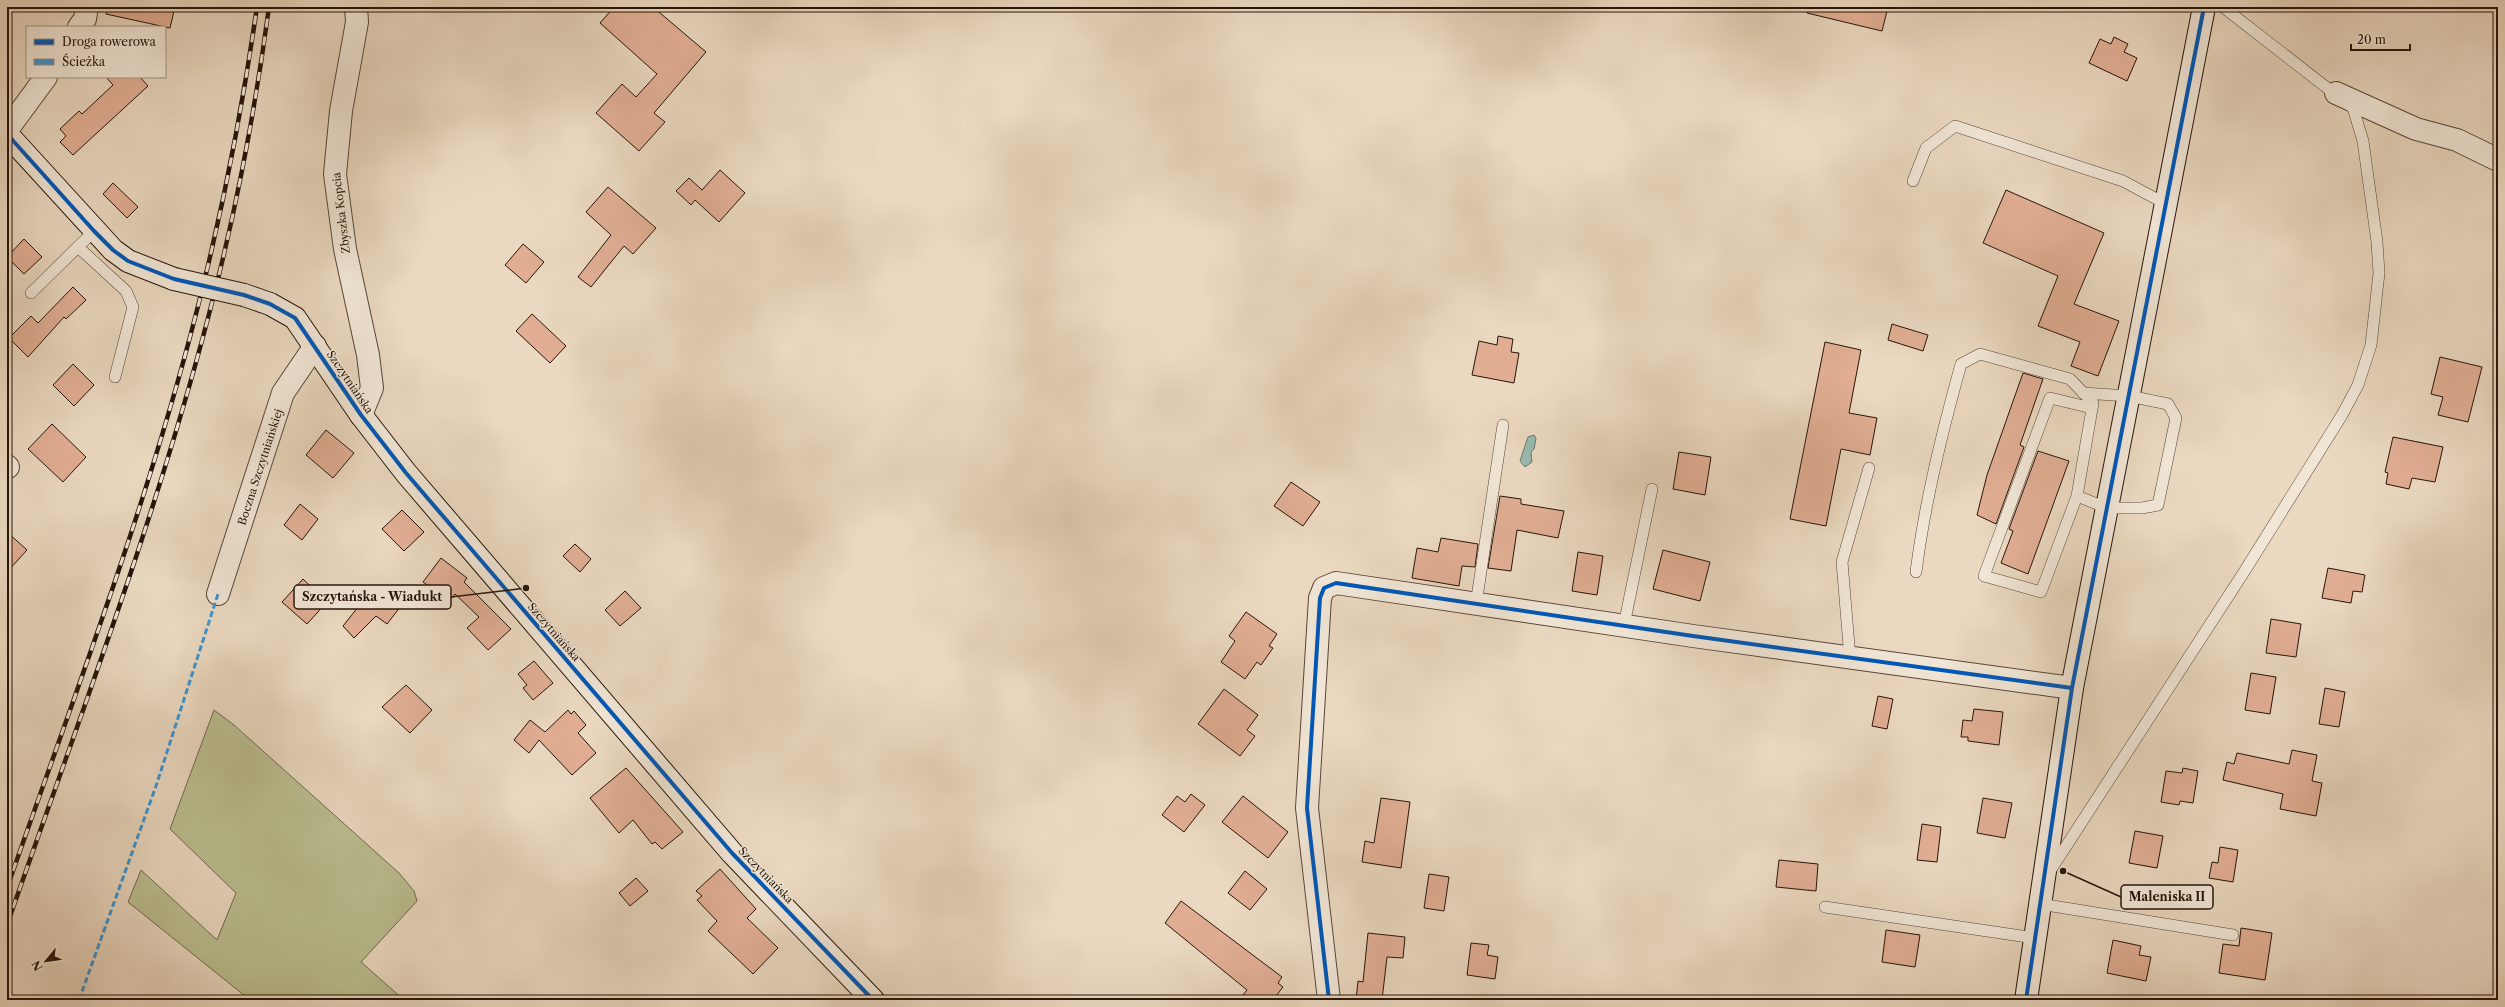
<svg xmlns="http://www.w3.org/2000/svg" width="2505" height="1007" font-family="'Libre Caslon Text',serif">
<rect width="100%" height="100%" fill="#ead8c0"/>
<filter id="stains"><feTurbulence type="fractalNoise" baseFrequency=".005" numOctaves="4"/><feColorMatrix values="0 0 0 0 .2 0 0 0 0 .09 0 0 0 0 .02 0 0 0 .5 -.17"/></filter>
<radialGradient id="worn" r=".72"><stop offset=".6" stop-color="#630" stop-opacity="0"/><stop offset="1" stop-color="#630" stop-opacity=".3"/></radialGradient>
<path fill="#babe90" stroke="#70694c" d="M214,710L234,725L399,873L414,891L417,901L361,962L404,1000H250L128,902L141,870L217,940L236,893L170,829Z"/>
<path fill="#98baaf" stroke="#6a786d" d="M1534,435L1536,439L1534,449L1531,452L1532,462L1525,467L1520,461L1528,437Z"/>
<path fill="#e1ae94" stroke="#261409" d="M107,7H168L167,10L174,11L170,28L106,14Z
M614,7H653L706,52L654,113L665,122L639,151L596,113L622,84L636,97L657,74L600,23Z
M1808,7H1888L1882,31L1807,13Z
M2114,37L2128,44L2124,52L2137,58L2127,81L2089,63L2100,39L2111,44Z
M106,77H140L148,86L73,155L60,142L66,136L60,129L79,111L82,114L113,85Z
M720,170L745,193L719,222L695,200L691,205L676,191L689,178L702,190Z
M113,183L138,207L127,218L103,194Z
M608,187L656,228L633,254L624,246L591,287L578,277L611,235L586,212Z
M2006,190L2104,233L2074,304L2119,321L2098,376L2071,366L2080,342L2038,326L2058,276L1983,243Z
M24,239L42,257L24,274L7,257Z
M523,244L544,262L526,283L505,265Z
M73,287L86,300L66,319L64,317L28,357L9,338L31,316L38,323Z
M532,314L566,346L550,363L516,331Z
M1892,324L1928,335L1923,351L1888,340Z
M1498,336L1513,339L1511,352L1519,353L1514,383L1472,375L1479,341L1497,345Z
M1825,342L1861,350L1849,413L1877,418L1870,455L1841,449L1826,526L1790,519Z
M2440,357L2482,367L2468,422L2438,415L2443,397L2431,394Z
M73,364L94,385L74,406L53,385Z
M2023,373L2043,379L2020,445L2024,447L1996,524L1977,515L1987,475Z
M52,424L86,457L63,482L28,449Z
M326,430L354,453L333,478L306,455Z
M2393,437L2443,447L2435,482L2412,478L2409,489L2386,484L2388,473L2385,472Z
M2038,451L2069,461L2028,574L2001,563L2013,531L2009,529Z
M1679,452L1711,457L1705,495L1673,489Z
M1291,482L1320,502L1303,526L1274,506Z
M1500,496L1521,499V504L1564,511L1558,538L1517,530L1511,571L1488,568Z
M300,504L318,519L302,540L284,525Z
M402,510L424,532L404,551L382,529Z
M7,532L27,550L7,572Z
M1441,538L1478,544L1475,567L1462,566L1459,586L1412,578L1417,548L1438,552Z
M575,544L591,559L580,572L563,556Z
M1663,550L1710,562L1700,601L1653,589Z
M1578,552L1603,556L1597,595L1572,591Z
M441,558L467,578L464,582L511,629L488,650L467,628L479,617L455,594L450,600L423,582Z
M2328,568L2365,575L2362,592L2353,591L2351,603L2322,598Z
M303,579L327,602L307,624L282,602Z
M374,587L401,606L387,624L376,616L354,638L343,626Z
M625,591L641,608L620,626L605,610Z
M1246,612L1277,634L1269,646L1273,648L1261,665L1257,662L1245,679L1221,662L1235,641L1229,636Z
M2271,619L2301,624L2296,657L2266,653Z
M534,661L553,683L533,700L523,688L527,685L518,674Z
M2251,673L2276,677L2270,714L2245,710Z
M406,685L432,710L410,733L382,707Z
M2325,688L2345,692L2339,727L2319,724Z
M1224,689L1258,715L1247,730L1255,736L1240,756L1198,724Z
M1878,696L1893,699L1887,729L1872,726Z
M1974,709L2003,712L1999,745L1968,741V737H1961L1963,720L1972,721Z
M568,710L571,714L574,711L586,725L578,733L596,753L572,775L539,740L529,753L514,740L530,720L545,732Z
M2292,750L2317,755L2312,781L2322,783L2316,816L2280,809L2283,794L2223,780L2227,762L2234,764L2237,753L2289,764Z
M626,768L683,832L662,849L655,842L652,844L633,820L619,833L590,798Z
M2183,768L2198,771L2193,803L2180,801L2179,805L2161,802L2166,771L2182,773Z
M1191,794L1205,805L1184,832L1162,815L1177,796L1185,802Z
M1243,796L1288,832L1268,858L1222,822Z
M1381,798L1410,802L1401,868L1362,862L1365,841L1374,843Z
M1983,798L2012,803L2005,838L1977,833Z
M1922,824L1941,827L1937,862L1917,860Z
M2135,831L2163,836L2157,868L2129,863Z
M2220,847L2238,850L2233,882L2209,878L2212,862L2218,863Z
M1779,860L1818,864L1816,891L1776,887Z
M720,869L756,909L747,918L778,948L753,974L708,931L717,921L697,900L702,896L696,891Z
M1245,871L1267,889L1250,910L1228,893Z
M1429,874L1449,877L1444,911L1424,908Z
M636,878L648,891L630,906L619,893Z
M1181,901L1282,977L1278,983L1283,987L1273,1000H1239L1247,990L1165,923Z
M2241,928L2272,933L2265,980L2219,973L2223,944L2239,946Z
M1886,930L1920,935L1915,967L1882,962Z
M1368,933L1405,937L1403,958L1387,957L1382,1000H1356L1358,981L1363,982Z
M2113,940L2141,946L2139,955L2151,957L2146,981L2107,973Z
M1471,943L1489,945L1487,955L1498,957L1495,979L1467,975Z"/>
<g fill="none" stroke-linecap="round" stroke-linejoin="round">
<defs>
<path id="lane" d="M1913,181L1926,148L1955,126L2123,181L2166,204
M78,247L126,291L133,307L115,377
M31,293L94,231
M2077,496L2041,592L1984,576L2050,398L2092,408
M1916,572C1925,501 1942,433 1961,364L1980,354L2070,379L2093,403L2077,496L2107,508H2142L2158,505L2176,418L2168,404L2129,396L2083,393
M1476,604L1503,425
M1624,625L1652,489
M1850,658L1842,562L1869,468
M2050,871L2244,572L2342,415L2358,385L2371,345L2379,273L2377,242L2363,141L2353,108L2223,7
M2040,904L2233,935
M1825,907L2035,938"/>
<path id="street" d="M356,7L357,22L341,111L335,174L345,249L368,355L372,388L361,415
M79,27L85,19L87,7
M2336,93L2416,129L2457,140L2498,160
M7,130L46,77
M7,466L8,467
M218,594L283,393L315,346
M1329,1000L1307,808L1320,598L1324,588L1336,583L1693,636L2072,688"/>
<path id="secondary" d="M7,134L113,250L128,261L174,279
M244,295L270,304L295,318L361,415L406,473L732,853L873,1000
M2026,1000L2072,688L2204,7"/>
</defs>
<use href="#lane" stroke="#574537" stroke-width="12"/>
<use href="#street" stroke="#574537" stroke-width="24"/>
<use href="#secondary" stroke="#261409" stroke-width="24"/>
<use href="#lane" stroke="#f1e6d6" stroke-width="11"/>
<use href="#street" stroke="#f1e6d6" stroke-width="22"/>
<use href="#secondary" stroke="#f1e6d6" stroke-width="22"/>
<defs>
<path id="rail" d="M7,888C73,699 146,509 196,314C222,213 242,111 257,7
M7,925C77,724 154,524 208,318C235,216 255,112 269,7"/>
</defs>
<use href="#rail" stroke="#261409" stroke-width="4.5"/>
<use href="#rail" stroke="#f1e6d6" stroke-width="3" stroke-dasharray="9" stroke-linecap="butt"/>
<defs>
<path id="secondary-bridge" d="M174,279L244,295"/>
</defs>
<use href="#secondary-bridge" stroke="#261409" stroke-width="24" stroke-linecap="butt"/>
<use href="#secondary-bridge" stroke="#f1e6d6" stroke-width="22"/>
<path stroke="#3b93d2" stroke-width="3" stroke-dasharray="6 3" stroke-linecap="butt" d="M79,1000L156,786L218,594"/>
<defs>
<path id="cycleway" d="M7,134L94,231L113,250L128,261L174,279L244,295L270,304L295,318L361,415L406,473L732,853L873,1000
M1329,1000L1307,808L1320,598L1324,588L1336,583L1693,636L2072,688
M2026,1000L2072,688L2204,7"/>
</defs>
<use href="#cycleway" stroke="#f1e6d6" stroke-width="6"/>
<use href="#cycleway" stroke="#0057b8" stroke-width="4"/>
</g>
<g text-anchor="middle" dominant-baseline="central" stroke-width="3" stroke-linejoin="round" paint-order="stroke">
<g font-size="11" fill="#261409" stroke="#f1e6d6">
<text transform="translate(341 213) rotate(-97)">Zbyszka Kopcia</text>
<text transform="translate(350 382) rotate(56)">Szczytniańska</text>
<text transform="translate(260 467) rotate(-72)">Boczna Szczytniańskiej</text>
<text transform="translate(554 632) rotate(49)">Szczytniańska</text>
<text transform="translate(766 875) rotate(46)">Szczytniańska</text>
</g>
</g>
<path fill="none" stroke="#261409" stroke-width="1.5" d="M526 588L451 597M2063 871L2121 897"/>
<g fill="#261409" stroke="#f1e6d6" stroke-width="1.5">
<circle cx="526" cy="588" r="4"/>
<circle cx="2063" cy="871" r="4"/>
</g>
<g fill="#f1e6d6" stroke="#261409" stroke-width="1.5">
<rect x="294" y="585" width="157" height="24" rx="4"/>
<rect x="2121" y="885" width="92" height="24" rx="4"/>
</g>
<g font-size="12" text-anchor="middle" font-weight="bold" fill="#261409">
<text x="372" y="601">Szczytańska - Wiadukt</text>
<text x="2167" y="901">Maleniska II</text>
</g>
<rect width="2505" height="1007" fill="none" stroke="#ead8c0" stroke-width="24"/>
<rect x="8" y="8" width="2489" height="991" fill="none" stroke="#261409" stroke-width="2"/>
<rect x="12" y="12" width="2481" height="983" fill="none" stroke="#261409"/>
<rect x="26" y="26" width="140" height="52" fill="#f1e6d6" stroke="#a09284"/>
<rect x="34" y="39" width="20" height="6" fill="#0057b8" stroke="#a09284"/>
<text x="62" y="46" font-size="12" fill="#261409">Droga rowerowa</text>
<rect x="34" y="59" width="20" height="6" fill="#3b93d2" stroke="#a09284"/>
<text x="62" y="66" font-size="12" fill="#261409">Ścieżka</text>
<g transform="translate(46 961) rotate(241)" stroke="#f1e6d6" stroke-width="3" paint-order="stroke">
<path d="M0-3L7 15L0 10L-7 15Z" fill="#261409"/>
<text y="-6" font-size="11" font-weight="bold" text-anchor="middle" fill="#261409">N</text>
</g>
<path d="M2351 44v6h59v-6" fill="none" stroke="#261409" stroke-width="2"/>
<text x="2357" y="44" font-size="12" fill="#261409" stroke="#f1e6d6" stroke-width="3" paint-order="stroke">20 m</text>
<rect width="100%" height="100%" filter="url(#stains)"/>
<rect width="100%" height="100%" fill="url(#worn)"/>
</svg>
